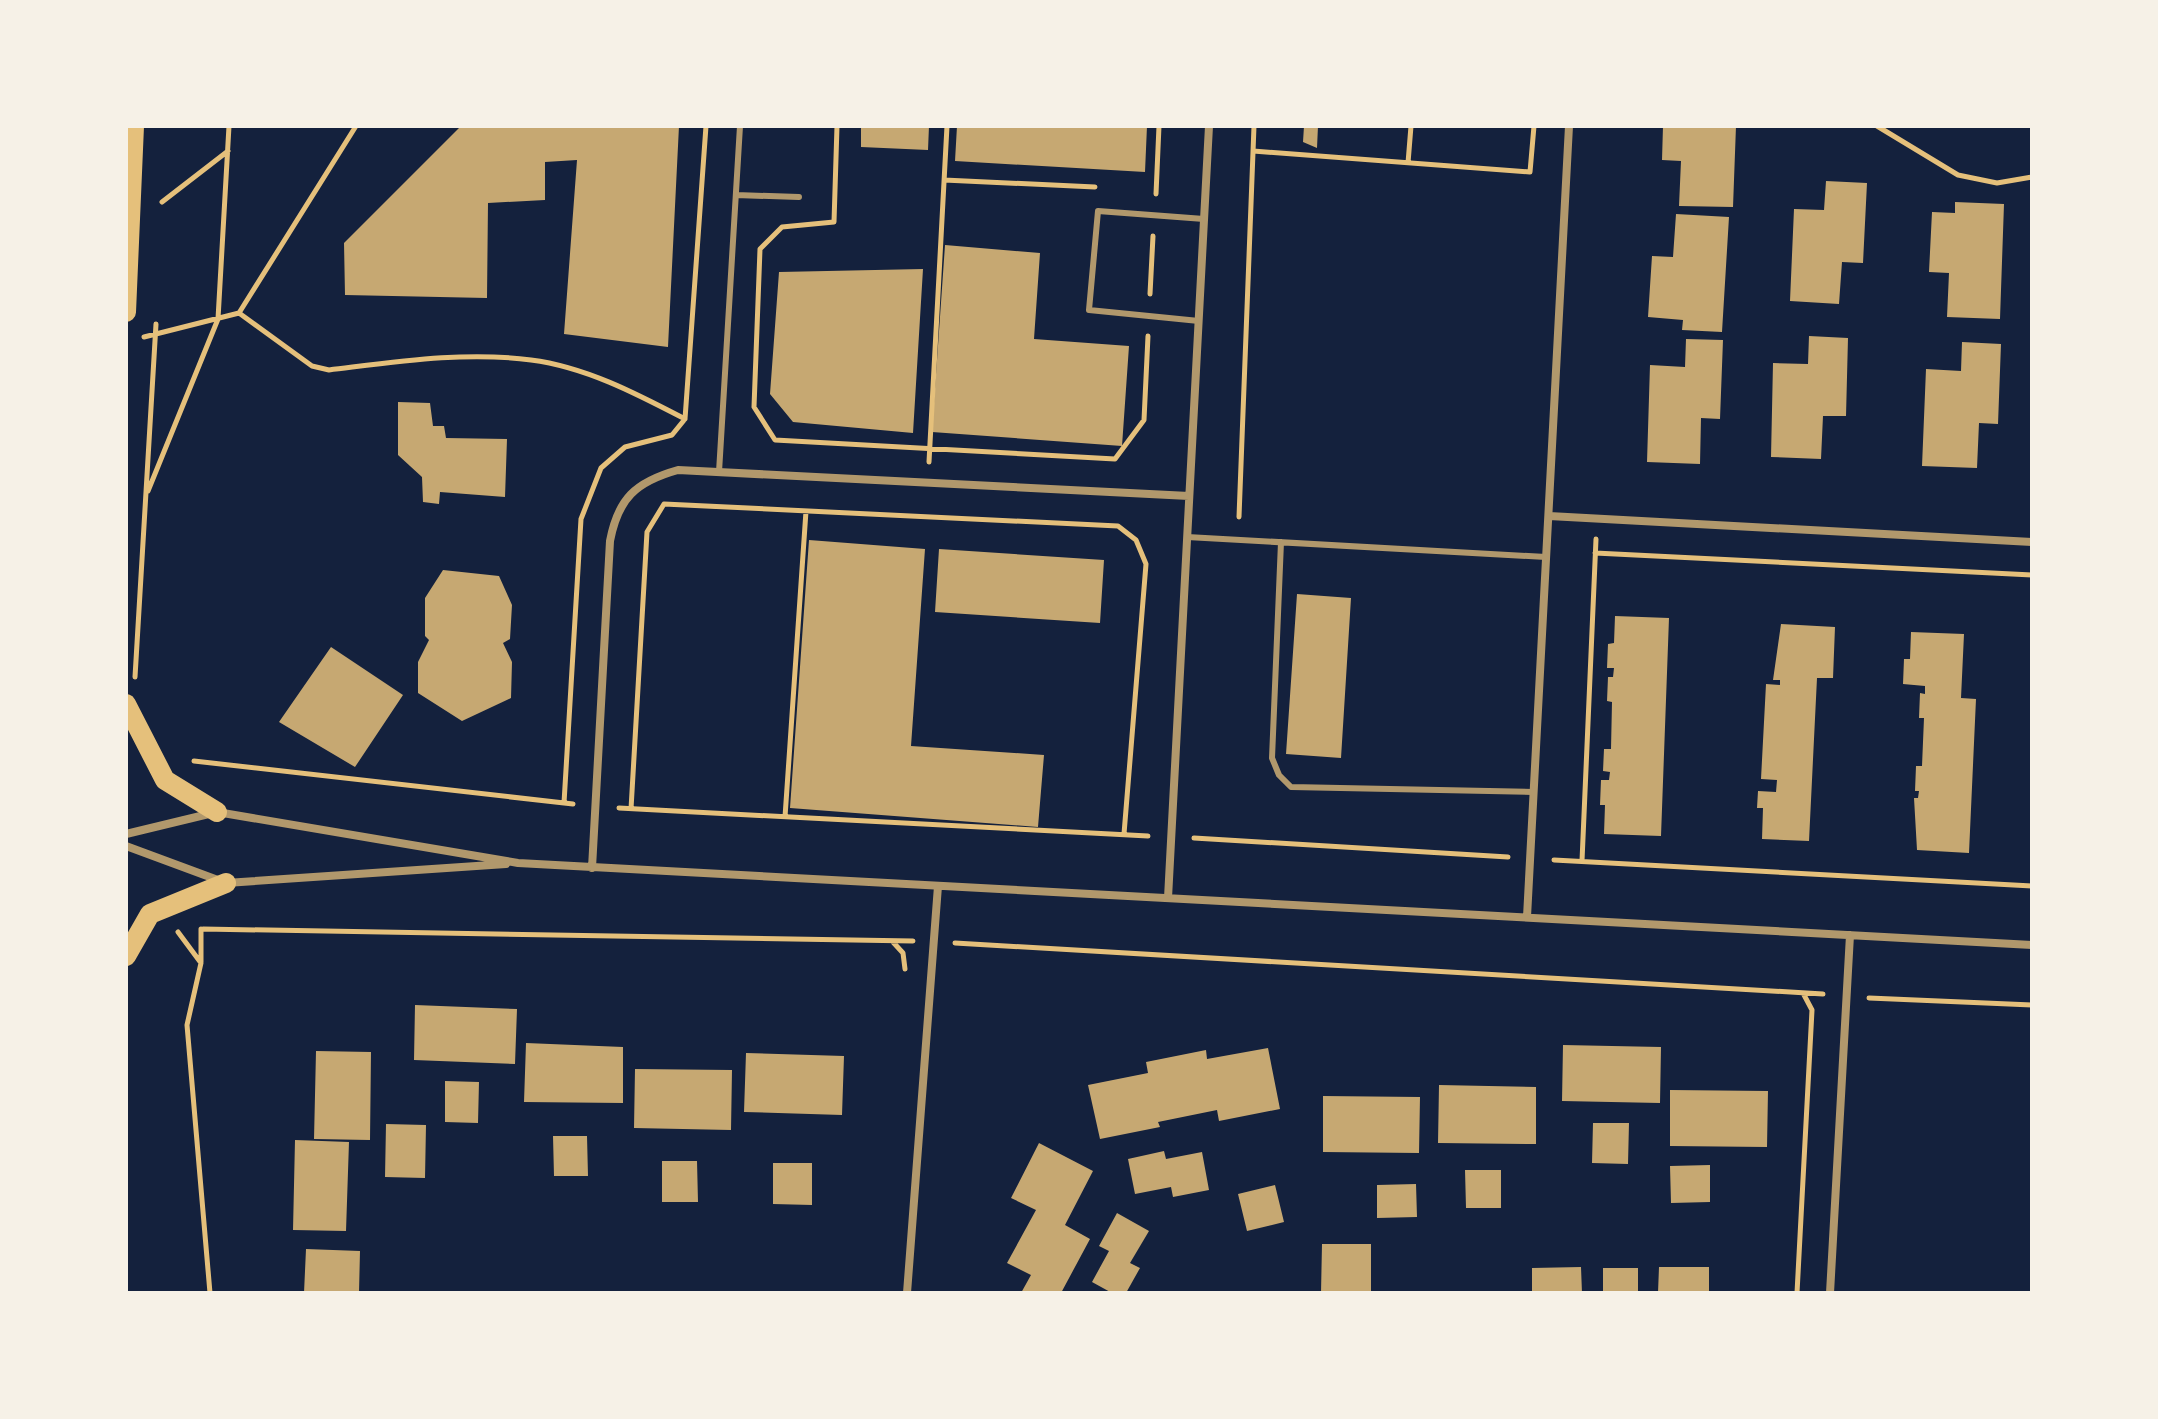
<svg xmlns="http://www.w3.org/2000/svg" width="2158" height="1419" font-family="Lora,serif">
<rect width="100%" height="100%" fill="#14213d"/>
<path fill="#c6a872" d="M461,126H679L668,347L564,334L577,160L545,162V200L488,203L487,298L345,295L344,243Z
M861,126H929L928,150L861,147Z
M957,126H1147L1145,172L955,161Z
M1304,126H1318L1317,148L1303,142Z
M1663,126H1736L1733,207L1679,206L1681,161L1662,160Z
M1826,181L1867,183L1863,263L1842,262L1839,304L1790,301L1794,209L1824,210Z
M1955,202L2004,204L2000,319L1947,317L1949,273L1929,272L1932,212L1955,213Z
M1676,214L1729,217L1722,332L1682,330L1683,320L1648,317L1652,256L1673,257Z
M945,245L1040,253L1034,339L1129,346L1122,446L932,432Z
M923,269L913,433L793,422L770,394L779,272Z
M1809,336L1848,338L1846,416H1823L1821,459L1771,457L1773,363L1808,364Z
M1686,339L1723,340L1720,419L1701,418L1700,464L1647,462L1650,365L1685,367Z
M1962,342L2001,344L1998,424L1979,423L1977,468L1922,466L1926,369L1961,371Z
M398,402L430,403L433,426H444L446,438L507,439L505,497L440,492L439,504L423,502L422,477L398,455Z
M809,540L925,549L911,746L1044,755L1038,827L790,808Z
M939,549L1104,560L1100,623L935,612Z
M443,570L499,576L512,605L510,639L503,643L512,662L511,698L462,721L418,693V662L429,640L425,636V598Z
M1297,594L1351,598L1341,758L1286,754Z
M1615,616L1669,618L1661,836L1604,834L1605,805H1600L1601,780H1609L1610,772L1603,771L1604,749H1611L1612,702L1607,701L1608,677H1613L1614,668H1607L1608,644L1614,643Z
M1781,624L1835,627L1833,678H1817L1809,841L1762,839L1763,808H1757L1758,791L1776,792L1777,780L1761,779L1766,684L1780,685V680H1773Z
M1911,632L1964,634L1961,698L1976,699L1969,853L1917,850L1914,798H1918L1919,791H1915L1916,766H1922L1924,718H1919L1920,693L1925,694V686L1903,684L1904,659H1910Z
M331,647L403,695L355,767L279,722Z
M415,1005L517,1009L515,1064L414,1060Z
M526,1043L623,1047V1103L524,1102Z
M1563,1045L1661,1047L1660,1103L1562,1101Z
M1268,1048L1280,1109L1219,1121L1217,1110L1158,1122L1160,1127L1100,1139L1088,1085L1148,1073L1146,1062L1206,1050L1207,1059Z
M316,1051L371,1052L370,1140L314,1139Z
M746,1053L844,1056L842,1115L744,1112Z
M635,1069L732,1070L731,1130L634,1128Z
M445,1081L479,1082L478,1123L445,1122Z
M1439,1085L1536,1087V1144L1438,1143Z
M1670,1090L1768,1091L1767,1147L1670,1146Z
M1323,1096L1420,1097L1419,1153L1323,1152Z
M1593,1123H1629L1628,1164L1592,1163Z
M386,1124L426,1125L425,1178L385,1177Z
M553,1136H587L588,1176H554Z
M295,1140L349,1142L346,1231L293,1230Z
M1039,1143L1093,1171L1065,1225L1090,1239L1061,1293H1021L1031,1275L1007,1263L1036,1210L1011,1198Z
M1164,1151L1166,1159L1202,1152L1209,1190L1173,1197L1171,1187L1135,1194L1128,1159Z
M662,1161H697L698,1202H662Z
M773,1163H812V1205L773,1204Z
M1710,1165V1202L1671,1203L1670,1166Z
M1465,1170H1501V1208H1466Z
M1416,1184L1417,1217L1377,1218V1185Z
M1275,1185L1284,1222L1247,1231L1238,1194Z
M1117,1213L1149,1231L1130,1263L1140,1268L1126,1293H1112L1092,1282L1109,1251L1099,1246Z
M1322,1244H1371V1293H1321Z
M306,1249L360,1251L359,1293H304Z
M1581,1267L1582,1293H1532V1268Z
M1659,1267H1709V1293H1658Z
M1603,1268H1638V1293H1603Z"/>
<g fill="none" stroke-linecap="round" stroke-linejoin="round">
<path stroke="#e5c07b" stroke-width="5" d="M837,126L834,222L782,227L760,249L754,407L775,440L1115,459L1144,420L1148,336
M1877,126L1958,175L1997,183L2032,177
M1253,151L1530,172L1534,126
M1408,163L1411,126
M944,180L1095,187
M1156,194L1159,126
M162,202L228,151
M1150,294L1153,236
M239,313L312,366L329,370C395,362 464,351 531,360C586,367 637,394 685,419
M144,337L239,313L356,126
M929,462L947,126
M148,491L218,319L229,126
M1239,517L1254,126
M1595,553L2032,575
M135,677L156,324
M194,761L573,804
M564,803L581,519L601,468L625,447L672,435L685,419L706,126
M619,808L1148,836
M631,809L647,532L664,504L1118,526L1136,540L1146,564L1124,834
M785,817L806,511
M1194,838L1508,857
M1554,860L2032,886
M1582,861L1596,539
M201,929V962
M203,929L913,941
M178,932L201,963L187,1025L210,1293
M892,941L903,953L905,969
M955,943L1823,994
M1869,998L2032,1005
M1797,1293L1812,1010L1803,993"/>
<path stroke="#b1986c" stroke-width="6" d="M736,195L799,197
M1199,321L1089,310L1098,211L1204,219
M719,472L740,126
M1187,537L1546,557
M1281,542L1272,758L1279,775L1291,787L1533,792"/>
<path stroke="#b1986c" stroke-width="8" d="M1549,516L2032,542
M126,834L217,812L518,863L2032,945
M126,846L226,883L506,864
M592,868L610,541C618,499 635,482 678,470L1189,496
M1168,898L1209,126
M1527,917L1569,126
M907,1293L938,886
M1830,1293L1850,935"/>
<path stroke="#e5c07b" stroke-width="20" d="M126,312L134,126
M126,704L165,780L217,812
M126,956L150,914L226,883"/>
</g>
<rect width="2158" height="1419" fill="none" stroke="#f6f1e7" stroke-width="256"/>
</svg>
